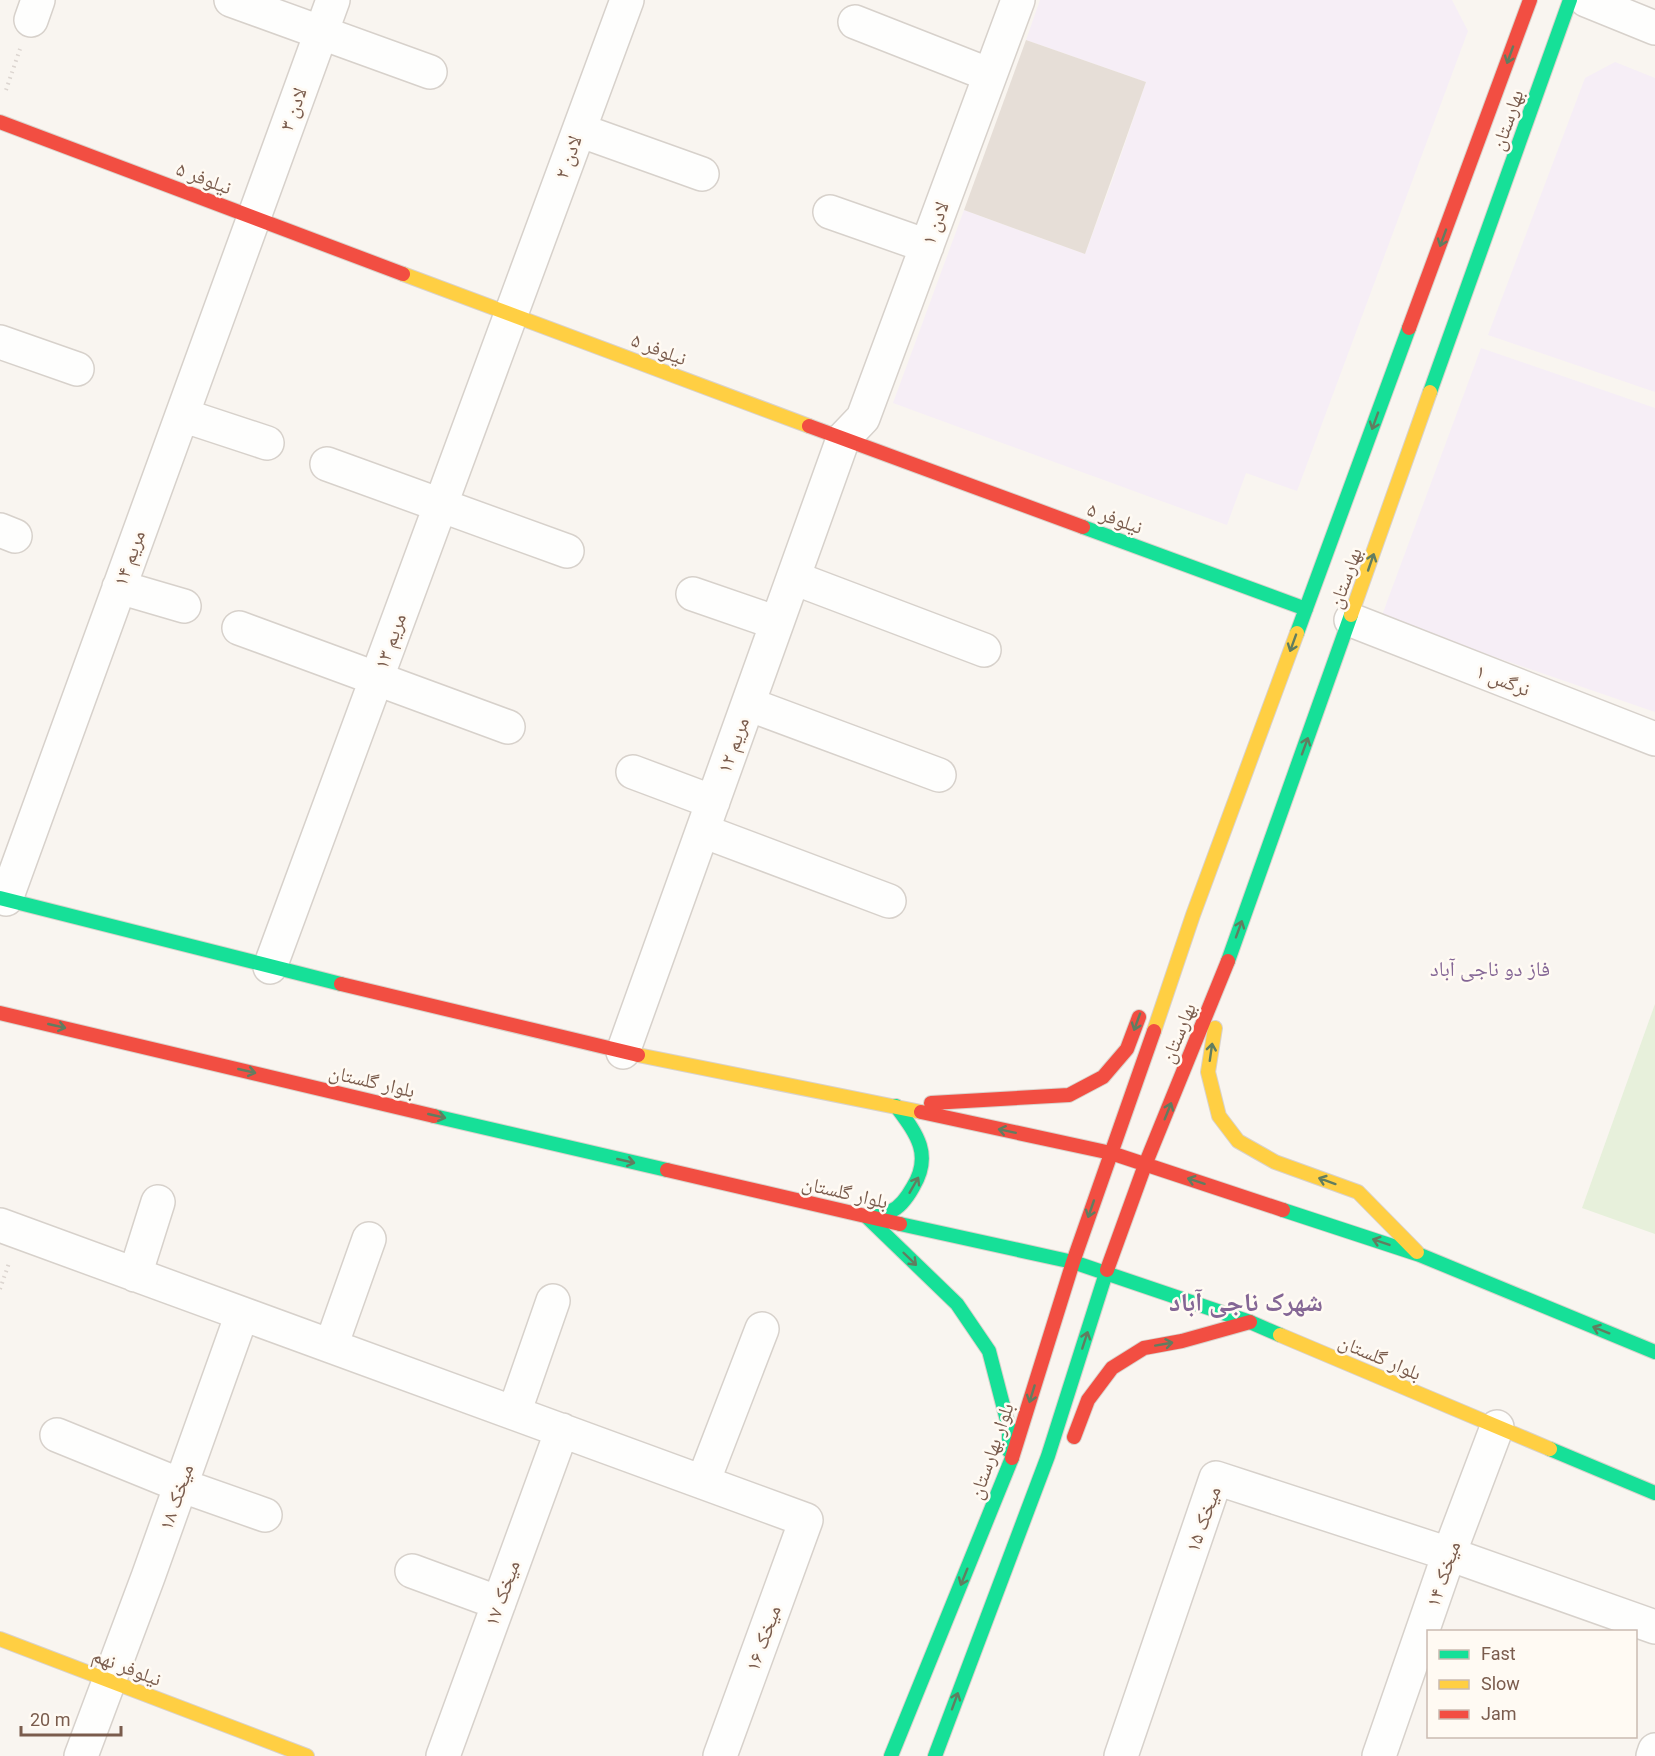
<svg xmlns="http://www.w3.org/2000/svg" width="1655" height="1756" font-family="Roboto,'Noto Naskh Arabic',sans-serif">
<rect width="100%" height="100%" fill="#f9f5f0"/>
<path fill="#f6eef6" d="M1040,0H1452L1468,31L1297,491L1246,473L1227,525L893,403L964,210L1085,254L1112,181L1146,82L1026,40Z
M1615,62L1655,78V392L1488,335L1585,78Z
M1481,348L1655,408V712L1381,618Z"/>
<path fill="#e7f0db" d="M1655,1004V1234L1582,1208Z"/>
<path fill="#e6ded7" d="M1026,40L1146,82L1085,254L964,210Z"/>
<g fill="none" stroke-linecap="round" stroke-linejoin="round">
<defs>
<path id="street" d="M231,0L430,72
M1586,0L1655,28
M31,20L38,0
M855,22L990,75
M579,130L702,174
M830,212L927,246
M0,342L77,369
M182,415L267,443
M327,464L567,551
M0,530L15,536
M794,578L984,650
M119,587L184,606
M693,594L777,623
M1351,620L1655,739
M239,628L508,727
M748,704L939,775
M633,772L713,802
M703,831L889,901
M6,899L333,0
M270,967L627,0
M623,1052L843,439L863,418L1018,0
M0,1225L806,1520L720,1756
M135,1275L158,1202
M331,1346L369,1239
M514,1413L553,1301
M57,1435L180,1485L265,1515
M703,1482L762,1329
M412,1571L499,1603
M81,1756L148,1577L242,1314
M443,1756L562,1430
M1121,1756L1216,1478L1449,1554L1655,1627
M1379,1756L1449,1554L1497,1427
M1653,1756L1655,1750"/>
<path id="fast" d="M1430,392L1570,0
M1083,527L1306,609
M1297,633L1409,328
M0,898L341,984
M1228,961L1351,615
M896,1106C916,1133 933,1154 913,1187C908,1196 901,1207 891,1211C884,1215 875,1216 868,1218L957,1304L989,1351L1009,1428V1451
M434,1116L667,1170
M1283,1210L1420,1255L1655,1352
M900,1224L1073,1262L1250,1322L1280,1335
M1550,1449L1655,1493
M891,1756L1012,1458
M935,1756L1048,1456L1107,1270"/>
<path id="slow" d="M403,274L809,426
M1351,615L1430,392
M1215,1028L1208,1072L1219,1116L1238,1141L1275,1162L1358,1192L1417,1252
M1154,1031L1193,915L1297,633
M638,1055L921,1112
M1280,1335L1550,1449
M0,1639L307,1756"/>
<path id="jam" d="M0,122L403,274
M1409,328L1530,0
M809,426L1083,527
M341,984L638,1055
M0,1013L434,1116
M931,1103L1069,1095L1103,1077L1127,1049L1139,1017
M921,1112L1111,1153L1283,1210
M667,1170L900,1224
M1107,1270L1145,1165L1228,961
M1074,1437L1088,1400L1112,1368L1144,1348L1182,1341L1250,1322
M1012,1458L1073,1262L1154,1031"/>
</defs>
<use href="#street" stroke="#d7d1cb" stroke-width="36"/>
<use href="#fast" stroke="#d9d2cb" stroke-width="16"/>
<use href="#slow" stroke="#d9d2cb" stroke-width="16"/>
<use href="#jam" stroke="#d9d2cb" stroke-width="16"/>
<path stroke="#dcd5d0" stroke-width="4" stroke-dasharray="1.5 4.5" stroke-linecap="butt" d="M6,90L20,49
M0,1289L9,1263"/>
<use href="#street" stroke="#fefefd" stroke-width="33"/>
<use href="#fast" stroke="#16e098" stroke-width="14"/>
<use href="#slow" stroke="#ffcf43" stroke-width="14"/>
<use href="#jam" stroke="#f24e42" stroke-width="14"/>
</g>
<defs><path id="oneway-shaft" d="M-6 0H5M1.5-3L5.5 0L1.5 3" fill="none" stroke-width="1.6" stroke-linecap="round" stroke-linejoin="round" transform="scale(1.5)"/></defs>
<g stroke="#617d60">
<use href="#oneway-shaft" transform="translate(1510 55) rotate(110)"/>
<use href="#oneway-shaft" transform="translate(1443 238) rotate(110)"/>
<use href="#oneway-shaft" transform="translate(1375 421) rotate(110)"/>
<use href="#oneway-shaft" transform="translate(1371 562) rotate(-71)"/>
<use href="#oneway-shaft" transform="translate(1293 643) rotate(110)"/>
<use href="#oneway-shaft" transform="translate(1305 746) rotate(-70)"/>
<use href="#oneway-shaft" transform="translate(1239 929) rotate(-70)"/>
<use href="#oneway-shaft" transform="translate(1137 1022) rotate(110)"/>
<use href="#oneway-shaft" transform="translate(57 1026) rotate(13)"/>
<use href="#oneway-shaft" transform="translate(1211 1052) rotate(-82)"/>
<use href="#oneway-shaft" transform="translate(247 1071) rotate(13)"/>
<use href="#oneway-shaft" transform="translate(1168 1111) rotate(-68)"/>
<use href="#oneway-shaft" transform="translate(437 1116) rotate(13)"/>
<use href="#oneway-shaft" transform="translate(1007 1131) rotate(-168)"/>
<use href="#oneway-shaft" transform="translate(626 1161) rotate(13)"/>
<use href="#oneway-shaft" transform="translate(1196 1181) rotate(-162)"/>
<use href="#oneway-shaft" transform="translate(1327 1181) rotate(-160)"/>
<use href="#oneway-shaft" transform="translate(914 1185) rotate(-60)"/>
<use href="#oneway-shaft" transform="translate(1091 1209) rotate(109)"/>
<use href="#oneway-shaft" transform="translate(1381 1242) rotate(-161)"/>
<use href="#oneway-shaft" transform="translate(910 1259) rotate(44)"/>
<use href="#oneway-shaft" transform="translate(1601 1330) rotate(-158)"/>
<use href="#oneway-shaft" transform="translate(1085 1340) rotate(-72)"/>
<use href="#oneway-shaft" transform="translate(1164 1344) rotate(-10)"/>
<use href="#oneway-shaft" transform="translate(1032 1394) rotate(107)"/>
<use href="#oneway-shaft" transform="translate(964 1577) rotate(112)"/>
<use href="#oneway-shaft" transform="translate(955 1701) rotate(-70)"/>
</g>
<g text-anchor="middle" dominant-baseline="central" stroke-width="5" stroke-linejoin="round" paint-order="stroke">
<g font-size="20" fill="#7a5c4d" stroke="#fffaf3">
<text transform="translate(293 109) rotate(-70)">لادن ۳</text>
<text transform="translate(1507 120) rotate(-71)">بهارستان</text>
<text transform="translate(568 157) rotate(-70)">لادن ۲</text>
<text transform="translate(204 178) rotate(21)">نیلوفر ۵</text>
<text transform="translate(935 223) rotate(-70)">لادن ۱</text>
<text transform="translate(659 349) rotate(21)">نیلوفر ۵</text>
<text transform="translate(1115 518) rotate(20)">نیلوفر ۵</text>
<text transform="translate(129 558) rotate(-70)">مریم ۱۴</text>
<text transform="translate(1345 578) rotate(-70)">بهارستان</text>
<text transform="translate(390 641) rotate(-70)">مریم ۱۳</text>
<text transform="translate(1503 680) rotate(21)">نرگس ۱</text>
<text transform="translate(733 745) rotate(-70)">مریم ۱۲</text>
<text transform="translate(1178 1033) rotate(-68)">بهارستان</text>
<text transform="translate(372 1081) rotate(13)">بلوار گلستان</text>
<text transform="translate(845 1192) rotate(13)">بلوار گلستان</text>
<text transform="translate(1380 1357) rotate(23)">بلوار گلستان</text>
<text transform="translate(991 1451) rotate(-71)">بلوار بهارستان</text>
<text transform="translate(176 1497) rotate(-71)">میخک ۱۸</text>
<text transform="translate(1203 1519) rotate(-70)">میخک ۱۵</text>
<text transform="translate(1443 1574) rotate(-71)">میخک ۱۴</text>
<text transform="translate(502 1593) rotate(-70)">میخک ۱۷</text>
<text transform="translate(763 1638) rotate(-70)">میخک ۱۶</text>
<text transform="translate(127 1667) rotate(21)">نیلوفر نهم</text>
</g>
<g font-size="21" fill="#846695" stroke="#fffaf3">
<text x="1490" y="969">فاز دو ناجی آباد</text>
</g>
<g font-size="26" font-weight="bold" fill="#846695" stroke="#fffaf3">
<text x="1246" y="1302">شهرک ناجی آباد</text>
</g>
</g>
<rect x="1427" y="1630" width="210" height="108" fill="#fffaf3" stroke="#cabbb1" stroke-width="1.5"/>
<rect x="1439" y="1650" width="30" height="9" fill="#16e098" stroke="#cabbb1" stroke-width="1.5"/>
<text x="1481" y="1660" font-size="18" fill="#7a5c4d">Fast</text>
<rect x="1439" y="1680" width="30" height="9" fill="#ffcf43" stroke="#cabbb1" stroke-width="1.5"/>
<text x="1481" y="1690" font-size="18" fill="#7a5c4d">Slow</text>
<rect x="1439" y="1710" width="30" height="9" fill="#f24e42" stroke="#cabbb1" stroke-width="1.5"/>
<text x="1481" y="1720" font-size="18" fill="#7a5c4d">Jam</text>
<path d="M21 1726v9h100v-9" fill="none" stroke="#7a5c4d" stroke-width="3"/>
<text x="30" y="1726" font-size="18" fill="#7a5c4d" stroke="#fffaf3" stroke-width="4.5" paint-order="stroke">20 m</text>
</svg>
